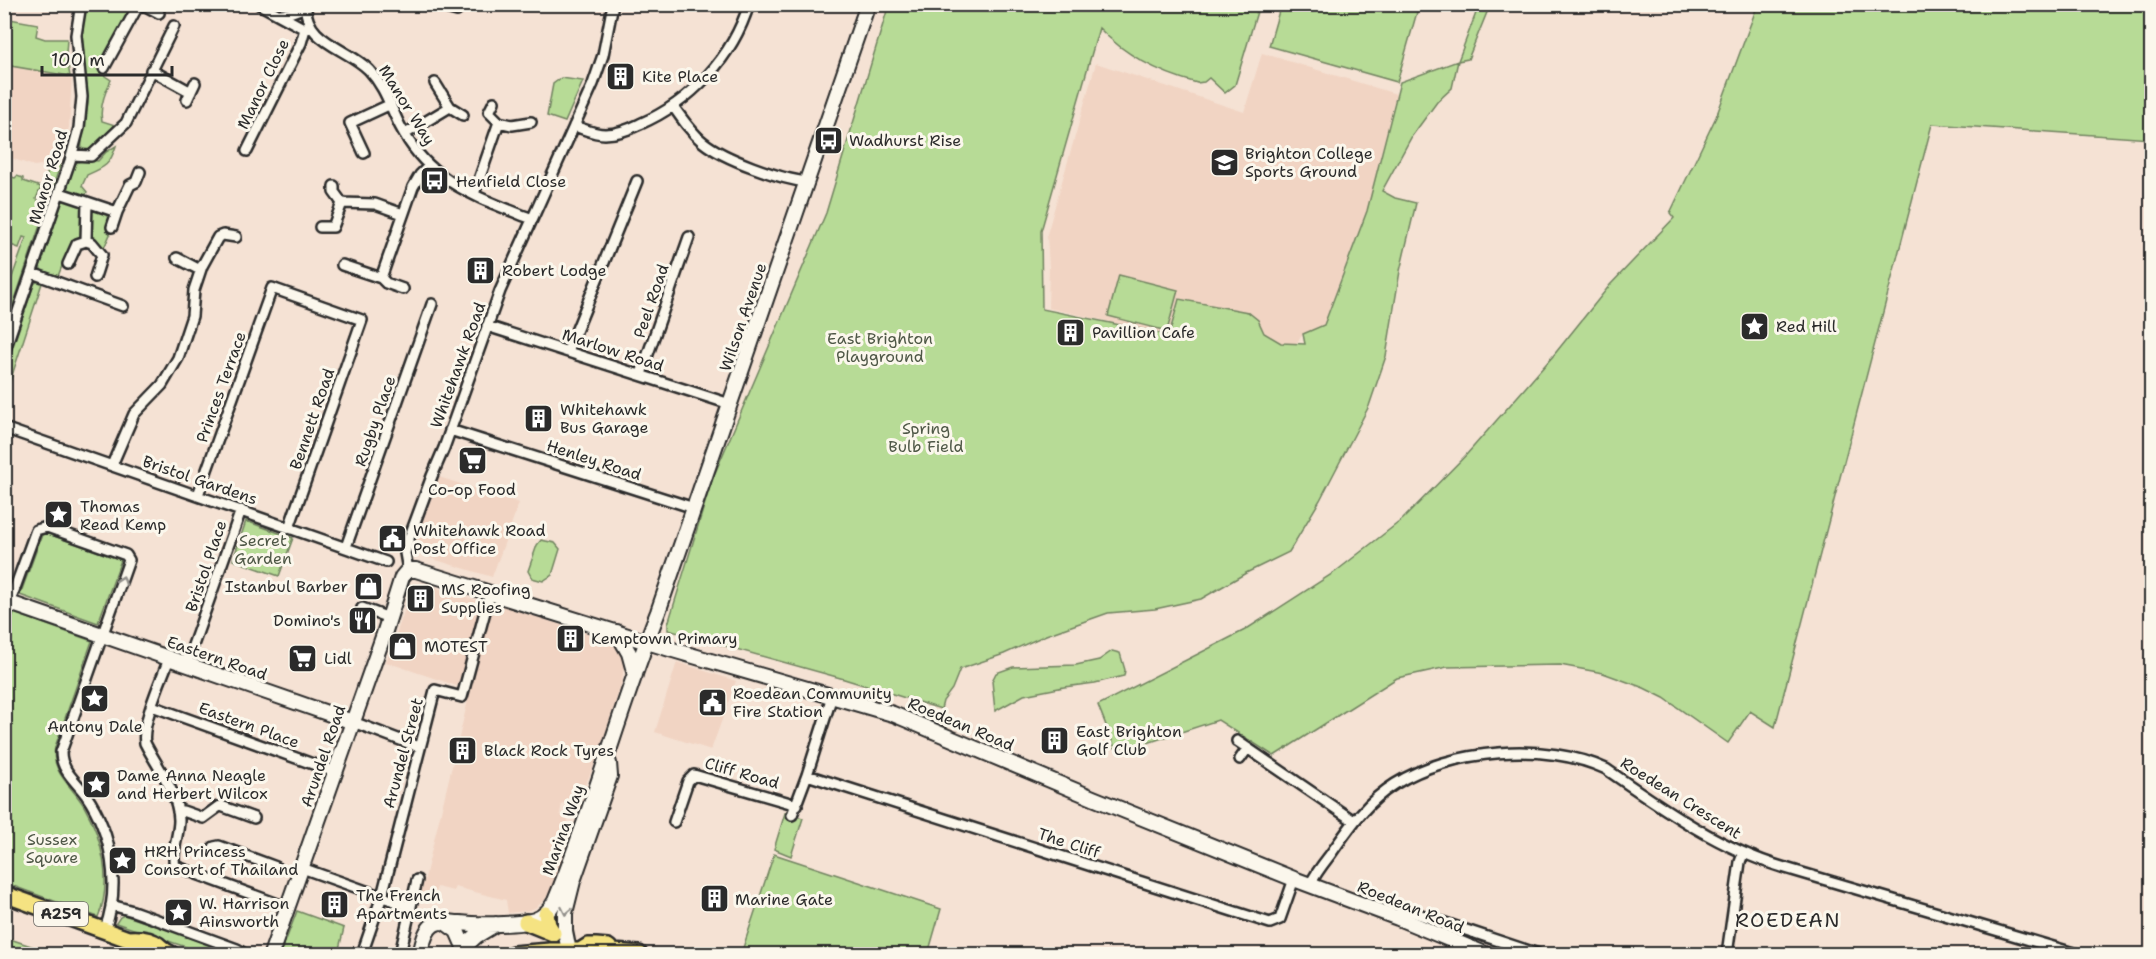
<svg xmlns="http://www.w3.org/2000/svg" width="2156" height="959" font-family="'Shantell Sans',sans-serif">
<rect width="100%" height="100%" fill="#f5e2d4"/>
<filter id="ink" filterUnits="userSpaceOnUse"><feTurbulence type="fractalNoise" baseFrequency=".0167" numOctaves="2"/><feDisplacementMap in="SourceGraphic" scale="12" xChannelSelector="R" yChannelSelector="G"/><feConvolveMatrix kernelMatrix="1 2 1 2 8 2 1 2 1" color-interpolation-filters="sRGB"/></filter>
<g filter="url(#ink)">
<path fill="#f1d4c3" d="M1262,53L1396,94L1367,211L1324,325L1303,334L1296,344L1281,343L1264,333L1258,320L1248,312L1179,299L1169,335L1048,308L1049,267L1047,234L1096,63L1244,112Z
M5,65L72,76L69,127L61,154L56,163L34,166L5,156Z
M439,477L519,503L492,577L423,556L415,550L414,547Z
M428,585L473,599L477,601L480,606L465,665L457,686L386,662L410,595L415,589Z
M496,604L607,640L619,650L624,665L622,682L599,753L590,775L576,802L572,804L562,803L560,814L568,820V828L562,859L552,889L544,901L535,908L526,911L508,913L506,900L455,887L453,891L437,887L434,897L421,894L488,618Z
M677,662L736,681L711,750L655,732Z"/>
<path fill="#b7db96" stroke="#718360" stroke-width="1.5" d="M889,4L1259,5L1235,85L1225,93L1209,78L1204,82L1197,83C1159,73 1126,56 1099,28L1041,231L1042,309L1169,335L1179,299L1248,312L1258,320L1264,333L1281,343L1305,344L1303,334L1324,325L1367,211L1400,82L1458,61L1479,5H1490L1468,59L1458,61L1452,88L1437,102L1412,136L1382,191L1395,198L1416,203L1400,271L1386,356L1369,406L1320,500L1289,552L1246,573L1201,599L1155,609L1108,613L1046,635L1004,654L960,669L952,689L943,701L941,709L844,679L668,630V624L712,480L826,213Z
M1281,4L1419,5L1397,82L1269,46Z
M1758,4L2152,5L2151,139L1932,124L1775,727L1750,711L1728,743L1664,698L1644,688L1603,673L1560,665L1447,667L1397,678L1274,756L1218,720L1135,747L1115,748L1098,705L1245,630L1335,572L1403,519L1467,454L1553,356L1610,285L1674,218L1670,213L1671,211L1716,117Z
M85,5H135L104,60L97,66L99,72L111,80C105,92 99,107 102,121L115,125L89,151L82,149C80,144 87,113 88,103C88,84 83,66 81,47C80,32 82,18 85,5Z
M4,18L38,24L36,36L45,39H67L66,54L70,76L5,65Z
M561,78L583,81L565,122L547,116L553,84Z
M116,146C110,165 105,167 87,175L82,186L87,192L84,199L68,192C66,184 71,165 79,161C84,159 92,161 98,161L106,152Z
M58,163L60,166L6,326L5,297L26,238L23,237L19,248L5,243V175L15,178L17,176L23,178V181L41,187L36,199L39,201L50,164Z
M65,198L83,205L84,232L68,251L58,276L49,273L48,276L42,272L40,266L63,200Z
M90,206L111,215L112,230L103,250L91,236Z
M1119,275L1178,290L1167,331L1108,316Z
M40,280H43L5,397V370L34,284Z
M246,521L293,538L279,576L233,560Z
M43,532L121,560L98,623L20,595Z
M541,540L555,543L560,549L552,575L543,581L532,578L528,571L537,545Z
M14,613L92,641L55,747C50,772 72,786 84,806C102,837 113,883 98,917L5,883L4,639Z
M1112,651L1120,653L1125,670L1124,676L1095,683L1064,687L1024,695L995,711L992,681L996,673L1013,667L1076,665L1099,660Z
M785,813L803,818L791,856L774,849Z
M774,854L941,909L928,954H741Z
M297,911L344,928L338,953H281Z
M124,915L228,950L232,954H206L116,923L120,917Z
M5,937L7,938L55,954H5Z"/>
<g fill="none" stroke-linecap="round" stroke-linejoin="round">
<path stroke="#cdbdb2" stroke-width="9" stroke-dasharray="9 4.5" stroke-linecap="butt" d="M276,867L288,871"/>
<defs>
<path id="street" d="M142,4L159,13
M259,4L305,29L310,27
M306,4C303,42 348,48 369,70C385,87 390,106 400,126C410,145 424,163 441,175C467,195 502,207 532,219
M431,4L457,11L459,4
M280,14C290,15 296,9 305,8
M104,68L139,4
M151,70L191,92
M187,100L195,83
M673,106C682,119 691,132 703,142C724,159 780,179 807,182
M450,107L463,115
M499,122L512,125L531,122
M574,126C584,129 594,134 605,134C617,134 630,129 640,124C691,102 733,57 749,4
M405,134L450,107L435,83
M247,151L301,43L305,29
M364,153L350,123L391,104
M72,155L91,156L126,123L174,26
M334,186V192L342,203
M60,193L117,212L130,185L136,182L140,172
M474,194L499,122L489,112L494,102
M87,202L86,241L92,243L102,255L95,277
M112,227L117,212
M320,227H333L342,203L375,204L403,214
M177,258L200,270
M68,264L77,244L86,241
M342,265L381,278L386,283L403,289
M32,273L123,306
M381,278L413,187L420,175L429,166
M487,326L730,404
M568,351L637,181
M4,352L70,161L79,128L82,97L76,35L81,4
M641,374L689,237
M4,428L386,562
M450,430L694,508
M112,465L134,414L162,385L178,358L192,316L194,290L202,266L218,237L223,235L236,237
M198,495L272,288L362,320L289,528
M346,547L432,304
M408,570L405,553L408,541L432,476L444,448L500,291L593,84L603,55L613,4
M362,608L389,618
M4,618L36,530L47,527L126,555L129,560L61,752C61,771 76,781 86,795C112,833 121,886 105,929
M169,659C162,678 141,724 145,743C157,767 178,792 179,820C179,836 171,851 175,866L286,907
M186,665L241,510
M152,706L335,772
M353,722L419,747
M1237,741L1354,821
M1240,759L1247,749
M807,775L1270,923L1280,919L1294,879
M178,812L183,811L203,818L218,807L221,806L254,818
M792,815L807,775L832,696
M674,822L688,781L694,775L797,805
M214,847L219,846L276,867
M302,868L411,907
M1310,885C1315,874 1323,864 1330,855C1349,828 1366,802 1395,784C1451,749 1546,741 1606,769C1661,807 1718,848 1782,867L2077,954
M111,905L133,911L237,949L244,954
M1398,918L1401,910H1406L1538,954
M362,954L382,896L435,690L462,697L490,593
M400,954L417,880
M1727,954L1740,862L1743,854"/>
<path id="secondary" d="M4,601L353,722
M617,632L629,653L635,675
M446,923L457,931L464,947L476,936L496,924
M569,951L565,931V913L573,881L610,776L609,763
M271,954L384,634L402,577L408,570H416L673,650L893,714L1093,798L1294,879L1398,918L1485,954
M420,954C423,945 424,931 433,925C441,919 451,923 460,923C477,925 520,925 535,920C544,917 550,910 555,901C594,807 620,707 658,612L868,4"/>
<path id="primary" d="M4,894L128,939C139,938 150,939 158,945C163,949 165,952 171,954
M546,914L548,925L553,933
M526,922L553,933
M513,954L550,951H580L588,946H596L608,947L613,952L639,954"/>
</defs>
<use href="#street" stroke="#2b2b2b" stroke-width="14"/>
<use href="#secondary" stroke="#2b2b2b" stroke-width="18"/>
<use href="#primary" stroke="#2b2b2b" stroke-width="20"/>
<use href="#street" stroke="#fbf7ec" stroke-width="9"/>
<use href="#secondary" stroke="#fbf7ec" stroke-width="14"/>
<use href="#primary" stroke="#f5e382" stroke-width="15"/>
</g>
<defs><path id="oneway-chevron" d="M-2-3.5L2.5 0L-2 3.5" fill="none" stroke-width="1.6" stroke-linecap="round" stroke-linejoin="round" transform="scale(1.5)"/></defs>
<g stroke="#93918c">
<use href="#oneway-chevron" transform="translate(122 580) rotate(-71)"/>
<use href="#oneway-chevron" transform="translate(566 911) rotate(101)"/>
</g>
</g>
<defs>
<symbol id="building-square" viewBox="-11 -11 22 22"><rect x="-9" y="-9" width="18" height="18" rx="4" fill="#2b2b2b" stroke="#fbf7ec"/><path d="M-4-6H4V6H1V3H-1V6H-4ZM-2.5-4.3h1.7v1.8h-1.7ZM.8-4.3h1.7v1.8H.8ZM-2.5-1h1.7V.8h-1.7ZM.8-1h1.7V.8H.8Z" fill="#fff"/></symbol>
<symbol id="bus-square" viewBox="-11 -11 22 22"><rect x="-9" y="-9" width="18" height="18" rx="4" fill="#2b2b2b" stroke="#fbf7ec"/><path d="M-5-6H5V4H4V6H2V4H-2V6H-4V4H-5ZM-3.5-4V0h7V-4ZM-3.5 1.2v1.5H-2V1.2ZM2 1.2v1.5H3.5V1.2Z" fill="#fff"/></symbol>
<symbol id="school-square" viewBox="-11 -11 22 22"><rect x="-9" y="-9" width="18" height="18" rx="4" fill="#2b2b2b" stroke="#fbf7ec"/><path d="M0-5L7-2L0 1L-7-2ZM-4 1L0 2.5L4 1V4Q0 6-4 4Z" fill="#fff"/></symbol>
<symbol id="sight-square" viewBox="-11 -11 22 22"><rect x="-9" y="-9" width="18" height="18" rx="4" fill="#2b2b2b" stroke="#fbf7ec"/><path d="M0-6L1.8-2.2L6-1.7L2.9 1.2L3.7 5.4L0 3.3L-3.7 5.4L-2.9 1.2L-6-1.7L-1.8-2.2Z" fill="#fff"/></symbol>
<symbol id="supermarket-square" viewBox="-11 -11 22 22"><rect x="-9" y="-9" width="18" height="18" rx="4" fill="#2b2b2b" stroke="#fbf7ec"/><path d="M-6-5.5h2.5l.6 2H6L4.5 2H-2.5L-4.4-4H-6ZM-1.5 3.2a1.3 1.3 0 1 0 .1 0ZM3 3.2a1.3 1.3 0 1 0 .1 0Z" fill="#fff"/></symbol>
<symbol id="civic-square" viewBox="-11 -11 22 22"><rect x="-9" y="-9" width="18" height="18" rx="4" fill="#2b2b2b" stroke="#fbf7ec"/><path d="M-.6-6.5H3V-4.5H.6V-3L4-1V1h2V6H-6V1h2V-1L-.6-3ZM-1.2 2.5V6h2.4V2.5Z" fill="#fff"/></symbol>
<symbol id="shop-square" viewBox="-11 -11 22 22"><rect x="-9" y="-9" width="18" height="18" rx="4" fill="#2b2b2b" stroke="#fbf7ec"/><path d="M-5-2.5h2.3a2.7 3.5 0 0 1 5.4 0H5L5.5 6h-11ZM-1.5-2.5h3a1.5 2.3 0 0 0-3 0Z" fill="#fff"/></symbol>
<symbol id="restaurant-square" viewBox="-11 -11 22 22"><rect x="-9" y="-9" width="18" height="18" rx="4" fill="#2b2b2b" stroke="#fbf7ec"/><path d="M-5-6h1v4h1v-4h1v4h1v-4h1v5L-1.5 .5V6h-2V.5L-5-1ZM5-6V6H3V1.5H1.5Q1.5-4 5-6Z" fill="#fff"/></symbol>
</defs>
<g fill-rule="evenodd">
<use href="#building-square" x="604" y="60" width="33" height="33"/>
<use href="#bus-square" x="812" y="124" width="33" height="33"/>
<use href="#school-square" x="1208" y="146" width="33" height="33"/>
<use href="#bus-square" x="418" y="164" width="33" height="33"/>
<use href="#building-square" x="464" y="254" width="33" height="33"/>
<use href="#sight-square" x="1738" y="310" width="33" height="33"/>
<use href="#building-square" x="1054" y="316" width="33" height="33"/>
<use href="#building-square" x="522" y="402" width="33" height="33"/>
<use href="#supermarket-square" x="456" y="444" width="33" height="33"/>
<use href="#sight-square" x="42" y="498" width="33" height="33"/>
<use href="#civic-square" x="376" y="522" width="33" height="33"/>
<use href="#shop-square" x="352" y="570" width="33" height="33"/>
<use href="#building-square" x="404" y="582" width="33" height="33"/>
<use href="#restaurant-square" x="346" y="604" width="33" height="33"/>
<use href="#building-square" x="554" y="622" width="33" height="33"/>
<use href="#shop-square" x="386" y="630" width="33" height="33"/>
<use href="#supermarket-square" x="286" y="642" width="33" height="33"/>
<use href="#sight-square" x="78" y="682" width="33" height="33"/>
<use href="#civic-square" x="696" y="686" width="33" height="33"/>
<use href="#building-square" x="1038" y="724" width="33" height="33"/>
<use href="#building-square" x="446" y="734" width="33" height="33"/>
<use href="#sight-square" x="80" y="768" width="33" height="33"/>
<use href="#sight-square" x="106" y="844" width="33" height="33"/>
<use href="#building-square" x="698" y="882" width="33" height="33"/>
<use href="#building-square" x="318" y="888" width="33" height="33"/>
<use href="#sight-square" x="162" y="896" width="33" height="33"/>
</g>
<g text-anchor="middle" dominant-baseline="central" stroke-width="6" stroke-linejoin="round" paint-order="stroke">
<rect fill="#fbf7ec" stroke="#696865" stroke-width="1.5" x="34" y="902" width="54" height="24" rx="4.5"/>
<g font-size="15" font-weight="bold" fill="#2b2b2b">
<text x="61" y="914">A259</text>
</g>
<g font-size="16" fill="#2b2b2b" stroke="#fbf7ec" text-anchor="start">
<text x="642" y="76">Kite Place</text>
<text x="849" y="140">Wadhurst Rise</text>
<text x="1245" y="153">Brighton College<tspan x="1245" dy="18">Sports Ground</tspan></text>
<text x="456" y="181">Henfield Close</text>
<text x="502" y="270">Robert Lodge</text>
<text x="1776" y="326">Red Hill</text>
<text x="1092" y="332">Pavillion Cafe</text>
<text x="560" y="409">Whitehawk<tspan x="560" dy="18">Bus Garage</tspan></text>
<text x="472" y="489" text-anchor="middle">Co-op Food</text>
<text x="80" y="506">Thomas<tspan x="80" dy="18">Read Kemp</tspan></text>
<text x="413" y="530">Whitehawk Road<tspan x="413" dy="18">Post Office</tspan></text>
<text x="348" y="586" text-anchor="end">Istanbul Barber</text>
<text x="441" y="589">MS Roofing<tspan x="441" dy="18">Supplies</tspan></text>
<text x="341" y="620" text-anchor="end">Domino's</text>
<text x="591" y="638">Kemptown Primary</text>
<text x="424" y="646">MOTEST</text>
<text x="324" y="658">Lidl</text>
<text x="733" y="693">Roedean Community<tspan x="733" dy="18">Fire Station</tspan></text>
<text x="95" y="726" text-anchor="middle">Antony Dale</text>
<text x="1076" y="731">East Brighton<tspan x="1076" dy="18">Golf Club</tspan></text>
<text x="484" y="750">Black Rock Tyres</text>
<text x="117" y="775">Dame Anna Neagle<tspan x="117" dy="18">and Herbert Wilcox</tspan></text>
<text x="144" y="851">HRH Princess<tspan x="144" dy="18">Consort of Thailand</tspan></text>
<text x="356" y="895">The French<tspan x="356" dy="18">Apartments</tspan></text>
<text x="735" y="899">Marine Gate</text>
<text x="199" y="903">W. Harrison<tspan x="199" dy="18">Ainsworth</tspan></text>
</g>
<g font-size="16" fill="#2b2b2b" stroke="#fbf7ec">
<text transform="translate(263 84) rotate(-64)">Manor Close</text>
<text transform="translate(407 105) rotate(58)">Manor Way</text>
<text transform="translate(48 177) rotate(-73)">Manor Road</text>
<text transform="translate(651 301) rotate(-71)">Peel Road</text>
<text transform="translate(743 317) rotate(-71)">Wilson Avenue</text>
<text transform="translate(613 350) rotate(18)">Marlow Road</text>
<text transform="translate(458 365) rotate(-70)">Whitehawk Road</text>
<text transform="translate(221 387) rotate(-70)">Princes Terrace</text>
<text transform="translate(312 419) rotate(-71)">Bennett Road</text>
<text transform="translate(375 421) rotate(-71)">Rugby Place</text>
<text transform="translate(594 460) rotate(18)">Henley Road</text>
<text transform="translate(200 480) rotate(19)">Bristol Gardens</text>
<text transform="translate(206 566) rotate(-71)">Bristol Place</text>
<text transform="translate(217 658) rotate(19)">Eastern Road</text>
<text transform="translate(961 724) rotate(23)">Roedean Road</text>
<text transform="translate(249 725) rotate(20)">Eastern Place</text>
<text transform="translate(403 753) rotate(-75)">Arundel Street</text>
<text transform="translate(323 756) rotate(-71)">Arundel Road</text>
<text transform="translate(742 773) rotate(16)">Cliff Road</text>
<text transform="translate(1681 798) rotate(32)">Roedean Crescent</text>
<text transform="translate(563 830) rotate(-70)">Marina Way</text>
<text transform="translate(1069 843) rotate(18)">The Cliff</text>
<text transform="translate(1411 907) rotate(22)">Roedean Road</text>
</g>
<g font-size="16" fill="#4e5746" stroke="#fbf7ec">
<text x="880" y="338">East Brighton<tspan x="880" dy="18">Playground</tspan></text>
<text x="926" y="428">Spring<tspan x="926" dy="18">Bulb Field</tspan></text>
<text x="263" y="540">Secret<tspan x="263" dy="18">Garden</tspan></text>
<text x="52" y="839">Sussex<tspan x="52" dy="18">Square</tspan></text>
</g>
<g font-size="20" letter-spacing="1.5" fill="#2b2b2b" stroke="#fbf7ec">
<text x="1788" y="920">ROEDEAN</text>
</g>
</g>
<rect width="2156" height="959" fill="none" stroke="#fbf7ec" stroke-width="24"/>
<rect x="12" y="12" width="2132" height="935" fill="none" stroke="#2b2b2b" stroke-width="2" filter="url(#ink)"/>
<path d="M42 66v9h130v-9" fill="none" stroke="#2b2b2b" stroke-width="3"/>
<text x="51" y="66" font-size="18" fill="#2b2b2b" stroke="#fbf7ec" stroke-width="4.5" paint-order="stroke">100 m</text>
</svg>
